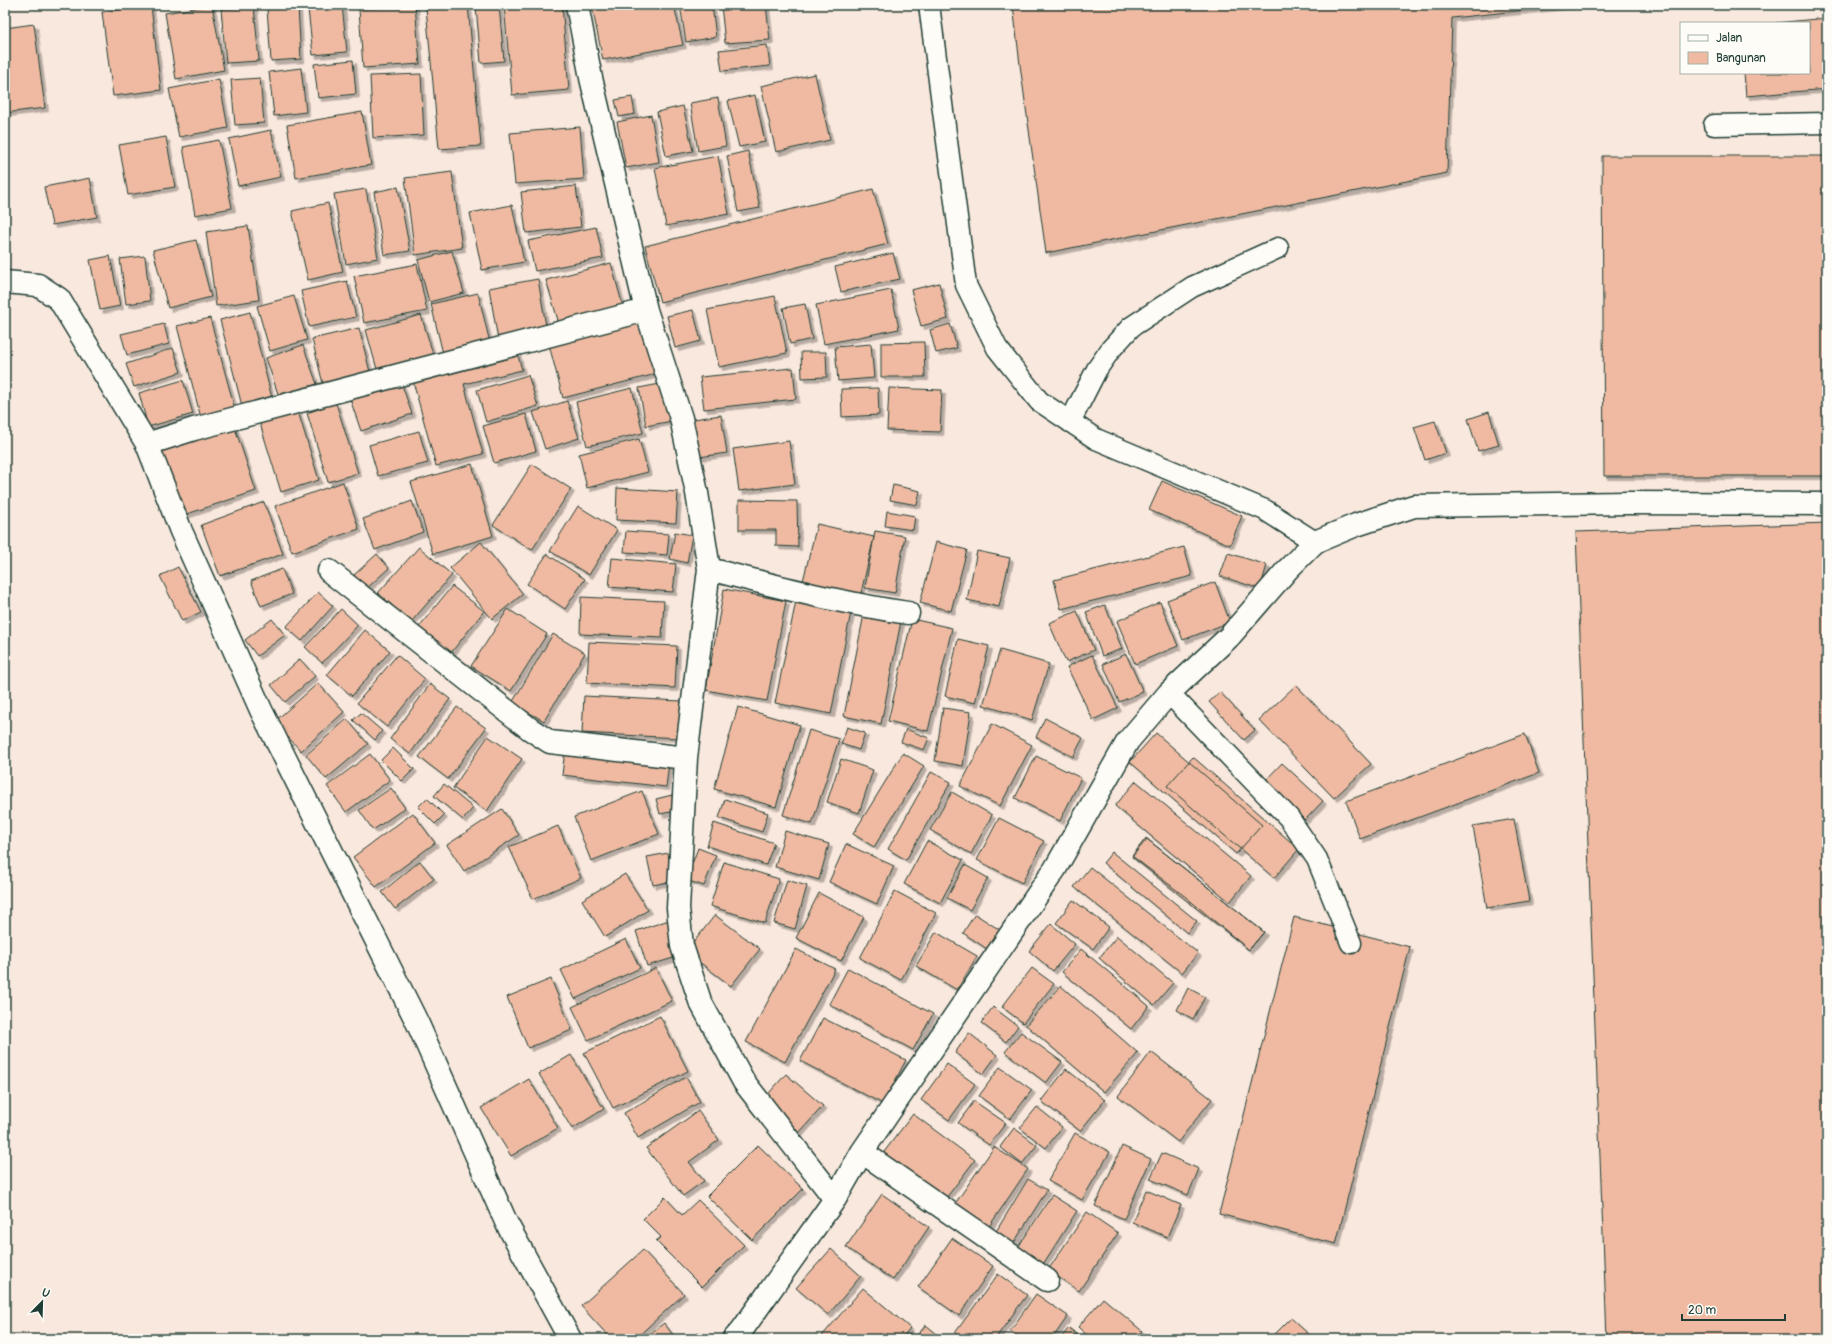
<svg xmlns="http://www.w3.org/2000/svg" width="1832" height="1344" font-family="Pangolin,sans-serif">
<defs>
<filter id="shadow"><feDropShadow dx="3.5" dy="3.5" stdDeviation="0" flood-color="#0004"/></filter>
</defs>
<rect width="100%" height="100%" fill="#f9e8dd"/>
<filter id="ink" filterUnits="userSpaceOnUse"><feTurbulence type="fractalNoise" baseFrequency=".025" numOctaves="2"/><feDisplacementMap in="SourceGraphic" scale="8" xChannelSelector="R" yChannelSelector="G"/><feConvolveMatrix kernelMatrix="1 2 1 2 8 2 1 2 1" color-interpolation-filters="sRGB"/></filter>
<g filter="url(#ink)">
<path fill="#efbaa1" stroke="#1f3d34" filter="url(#shadow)" d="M212,5L224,70L176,79L165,13Z
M342,5L347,52L313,55L308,9Z
M415,5L420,64L363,68L359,9Z
M455,5H468L481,146L439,149L426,8Z
M499,5L504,61L481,63L476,7Z
M504,5H562L569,90L512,95Z
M600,5H674L683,45L603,60L592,7Z
M680,5H712L716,37L686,42Z
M721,5H766L770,40L725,43Z
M1013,5H1572L1452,18L1447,173L1046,253L1020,65Z
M151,6L161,90L113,96L102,12Z
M254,6L259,61L226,63L221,9Z
M298,7L301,59L271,61L267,9Z
M1827,18V89L1746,96L1744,73H1809V23H1775Z
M34,24L45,108L5,113V28Z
M767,45L770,66L722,71L719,50Z
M353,60L356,94L318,98L314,64Z
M301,68L306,112L274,116L269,72Z
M421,74L424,135L373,138L370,76Z
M815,74L830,140L776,152L761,86Z
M260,78L264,123L235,125L231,80Z
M219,79L228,128L179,137L169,89Z
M755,95L765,142L739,147L728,101Z
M632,97L635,114L619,117L615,100Z
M718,98L726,146L698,151L690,103Z
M683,106L693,151L666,156L657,112Z
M362,112L371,165L296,178L287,125Z
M651,115L659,162L626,168L617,122Z
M580,127L584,179L515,184L510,133Z
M271,130L281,177L238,186L229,139Z
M166,137L175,187L128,195L119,145Z
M219,140L232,208L195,215L183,147Z
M748,151L760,208L738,212L727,156Z
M718,156L729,214L666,226L655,168Z
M1602,156H1827V476H1604Z
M452,172L462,248L415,255L405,178Z
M90,178L97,217L52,225L44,187Z
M576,186L581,227L526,233L521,192Z
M398,187L410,251L384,255L374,192Z
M366,189L378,258L346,264L334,194Z
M873,189L888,244L660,302L645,246Z
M328,203L343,272L308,280L292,211Z
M512,205L524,262L482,270L470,213Z
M248,226L259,300L216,306L206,232Z
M596,227L603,258L535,271L528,241Z
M196,240L211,297L168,308L153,250Z
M452,251L464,293L429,302L418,260Z
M893,253L900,279L841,292L835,267Z
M110,256L120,306L100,310L90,260Z
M145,256L150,301L126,304L120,259Z
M611,263L624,310L560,327L546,280Z
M417,264L427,311L364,323L354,276Z
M538,279L547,332L498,340L489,288Z
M347,281L356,317L309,327L301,291Z
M939,283L948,319L921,326L911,290Z
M891,290L899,329L824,344L816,305Z
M478,293L491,347L444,358L431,304Z
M294,296L307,340L270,351L257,306Z
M775,296L787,353L719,367L707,310Z
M805,304L812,339L790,344L783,308Z
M693,310L701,341L675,348L667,316Z
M250,312L273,402L243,410L220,320Z
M421,315L434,357L378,373L366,330Z
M210,318L235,409L201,418L177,326Z
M641,318L656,374L563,398L548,341Z
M164,324L169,344L127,355L121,334Z
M950,324L957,348L936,353L930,330Z
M359,328L371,376L324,388L312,339Z
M924,342L925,377H881V343Z
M871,344L874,378L838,381L835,347Z
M303,345L317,384L279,397L266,358Z
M173,348L181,372L134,387L126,364Z
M516,348L522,370L464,384L483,454L436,466L411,374Z
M801,352H826L827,377L802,378Z
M793,368L796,399L704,409L700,377Z
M528,375L538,406L486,422L477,390Z
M399,376L412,414L361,431L348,393Z
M183,380L193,414L148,427L139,393Z
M665,383L672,421L646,426L639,388Z
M632,388L643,433L587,446L576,402Z
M878,388L879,415L842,417L841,389Z
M889,388L942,390L940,432L887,430Z
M567,401L579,438L545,449L533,412Z
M336,403L358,473L328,482L307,413Z
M296,405L319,480L281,492L258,417Z
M1489,412L1499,445L1478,451L1468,419Z
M526,414L536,451L494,463L483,426Z
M721,415L727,453L692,458L687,420Z
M232,419L256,491L181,516L156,444Z
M1435,421L1446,453L1425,460L1414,427Z
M419,431L428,463L378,476L369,445Z
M639,439L648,472L587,488L579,454Z
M789,441L795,484L739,491L733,449Z
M472,464L493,536L433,554L411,482Z
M532,464L571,489L532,550L493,525Z
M1162,481L1242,516L1230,545L1149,510Z
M343,482L359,529L292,552L275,506Z
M893,485L920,491L917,505L890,500Z
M617,488L678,492L676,523L616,520Z
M739,500L797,501L798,547L776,546V530H739Z
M412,501L423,532L375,550L363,519Z
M264,502L283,554L220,576L201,525Z
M578,506L617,530L589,575L550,551Z
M887,511L915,516L913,530L885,526Z
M1827,523V1339H1607L1576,532Z
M817,524L874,537L859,602L801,589Z
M626,531L669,534L667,555L624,552Z
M875,531L905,536L895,593L865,588Z
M675,532L692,535L687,563L670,559Z
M481,542L523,594L492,619L450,568Z
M936,542L967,550L951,611L920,603Z
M419,547L452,575L411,622L378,593Z
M1184,547L1192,576L1061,609L1054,580Z
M977,551L1010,558L999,607L967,600Z
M1228,553L1267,565L1260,589L1220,576Z
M377,554L389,568L366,589L354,575Z
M547,554L585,579L565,609L527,584Z
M612,558L676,564L673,592L609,587Z
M178,567L201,612L182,621L160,576Z
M282,569L292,594L261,606L251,581Z
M1215,582L1230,622L1183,640L1167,600Z
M452,586L484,611L450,654L418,628Z
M724,589L786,601L767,701L706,690Z
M318,592L333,606L302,641L286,627Z
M581,597L664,601L662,638L580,634Z
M796,601L851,612L831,714L775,703Z
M1160,602L1178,646L1135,664L1117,621Z
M1105,605L1122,649L1102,656L1086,612Z
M341,609L358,625L322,663L305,647Z
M508,609L547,634L511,691L471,666Z
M1077,611L1094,650L1066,662L1049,623Z
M864,614L901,621L881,724L844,716Z
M272,619L285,635L257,656L245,640Z
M912,619L952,628L928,731L888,721Z
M365,630L390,651L352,696L327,675Z
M553,634L585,653L544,721L512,703Z
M958,639L989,646L975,703L945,696Z
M589,642L677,646L675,688L587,683Z
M1000,650L1049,664L1032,720L983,705Z
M1126,654L1143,692L1119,702L1103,664Z
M397,655L425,679L387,727L357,703Z
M1092,655L1118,708L1093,720L1067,667Z
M300,659L315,676L285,702L271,685Z
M318,683L344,712L301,751L274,722Z
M430,684L450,699L410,754L390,739Z
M1296,685L1371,764L1334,798L1259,720Z
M1220,692L1255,730L1244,740L1209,702Z
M584,696L681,701L680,738L582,733Z
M457,707L486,728L448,779L419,757Z
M738,707L800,725L776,807L714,789Z
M943,708L971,712L963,766L935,761Z
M361,713L382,731L375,740L353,720Z
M1045,718L1083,738L1073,757L1036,737Z
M347,719L368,744L326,779L306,755Z
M992,724L1032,745L1000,806L960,786Z
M847,727L865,733L859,750L841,744Z
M906,729L929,738L924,750L901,742Z
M809,730L839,739L812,824L783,815Z
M1156,733L1262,825L1236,854L1130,762Z
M1525,734L1539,773L1360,839L1346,801Z
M488,736L522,759L487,811L453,788Z
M566,742L670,754L666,787L562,775Z
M393,748L414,769L402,781L381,760Z
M903,753L924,766L874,847L853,834Z
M370,754L390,780L346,812L327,786Z
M1036,756L1081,778L1060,821L1015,798Z
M1193,757L1299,849L1274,878L1167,786Z
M841,759L873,770L859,813L827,802Z
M1282,763L1323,801L1305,820L1264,782Z
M931,772L951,782L906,860L888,849Z
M1136,781L1251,876L1230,902L1115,806Z
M444,784L473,808L463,820L434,796Z
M391,788L405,808L373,830L359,810Z
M642,791L659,834L591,861L574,817Z
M952,792L992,815L971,854L930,830Z
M672,795L676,811L660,814L656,799Z
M427,798L444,815L435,824L418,807Z
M725,799L768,813L762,832L719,818Z
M502,809L519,835L464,871L447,845Z
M413,813L435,843L376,887L353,857Z
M999,818L1044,841L1022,883L977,860Z
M1514,819L1529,901L1487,908L1473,826Z
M714,823L774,843L766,865L707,846Z
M558,826L581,878L533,899L509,847Z
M785,831L829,844L819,880L775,867Z
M1146,838L1264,932L1249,950L1187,898L1132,856Z
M1147,839L1264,932L1249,950L1132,857Z
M927,841L963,860L940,903L904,884Z
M846,844L894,866L877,904L829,882Z
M698,848L716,855L704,886L686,880Z
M1112,852L1197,921L1187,933L1103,863Z
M668,853L673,881L653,885L647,857Z
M420,861L434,879L395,909L382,892Z
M724,862L779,879L765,923L710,906Z
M965,865L988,878L970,910L947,898Z
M1090,867L1198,953L1182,973L1074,887Z
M625,874L648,910L605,937L582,900Z
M787,880L807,886L795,929L774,923Z
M895,891L936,913L901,980L860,958Z
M819,893L864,917L841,961L796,938Z
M1073,900L1109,927L1093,949L1056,923Z
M975,914L1000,930L987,949L963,933Z
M715,915L760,949L731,986L686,952Z
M1294,917L1410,947L1336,1244L1219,1214Z
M669,920L680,956L647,966L636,931Z
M1051,924L1075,944L1053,971L1029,951Z
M936,932L977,956L957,990L916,966Z
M1117,936L1173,983L1154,1005L1099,958Z
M626,939L640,968L575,999L561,970Z
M796,949L835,969L785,1062L746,1042Z
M1081,949L1149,1006L1131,1029L1062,972Z
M656,968L672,1001L588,1040L572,1007Z
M848,968L933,1014L913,1050L829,1004Z
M1032,968L1054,984L1023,1023L1002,1007Z
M551,979L572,1030L528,1048L507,997Z
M1061,986L1138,1053L1104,1092L1026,1025Z
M1188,988L1205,997L1193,1019L1177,1010Z
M993,1007L1018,1026L1006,1042L981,1023Z
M660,1016L688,1071L613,1108L584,1053Z
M823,1018L906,1060L883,1104L800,1061Z
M1021,1032L1062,1062L1046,1083L1005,1052Z
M969,1033L997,1055L983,1074L955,1053Z
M1151,1052L1212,1099L1178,1142L1118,1096Z
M571,1055L604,1109L572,1129L539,1074Z
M947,1064L975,1084L949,1120L921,1100Z
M1000,1067L1032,1090L1010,1119L979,1096Z
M1066,1069L1105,1100L1080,1131L1041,1101Z
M786,1074L823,1106L799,1133L762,1101Z
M686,1077L700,1102L638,1138L624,1113Z
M529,1079L558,1128L511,1156L481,1108Z
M974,1101L1006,1123L989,1145L958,1123Z
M1037,1107L1062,1127L1046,1148L1020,1128Z
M698,1111L719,1140L689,1162L704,1181L683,1196L646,1148Z
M913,1114L975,1160L943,1202L881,1156Z
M1014,1128L1037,1145L1022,1164L1000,1147Z
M1075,1133L1110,1152L1082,1200L1048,1181Z
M758,1145L803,1189L752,1240L707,1196Z
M1122,1146L1151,1159L1124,1219L1095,1206Z
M994,1147L1028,1169L984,1234L950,1211Z
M1162,1153L1199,1169L1188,1195L1150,1179Z
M1028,1179L1047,1190L1010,1249L992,1238Z
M1146,1190L1181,1205L1167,1237L1132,1222Z
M882,1194L929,1227L893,1280L846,1247Z
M1052,1195L1077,1211L1040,1269L1015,1252Z
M665,1197L682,1215L698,1200L744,1245L702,1287L656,1241L661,1237L643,1219Z
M1087,1212L1118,1233L1079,1291L1048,1270Z
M952,1238L993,1266L959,1316L918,1287Z
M831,1249L861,1276L828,1315L796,1288Z
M643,1250L684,1294L635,1339H611L581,1306Z
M998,1274L1027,1295L995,1339H963L955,1333Z
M863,1288L910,1328L901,1339H826L822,1336Z
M1036,1294L1068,1316L1052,1339H1022L1010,1331Z
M1103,1298L1142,1331L1136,1339H1091L1078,1327Z
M1291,1318L1314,1339H1270Z
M664,1323L676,1339H643Z
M926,1325L943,1339H914Z
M1069,1328L1083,1339H1060Z
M699,1332L705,1339H691Z"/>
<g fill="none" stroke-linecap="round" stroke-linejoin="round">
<defs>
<path id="service" d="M929,5L966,285L997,348L1039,401L1096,439L1265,510L1315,542
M1714,125L1827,123
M1070,422L1097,369L1111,349L1131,327L1192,287L1278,248
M1169,693L1289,818L1317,859L1351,943"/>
<path id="minor" d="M577,5L591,78L646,310L681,418L697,493L709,569L686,758L678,908L682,946L700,1001L744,1082L835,1199
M5,282L38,285L59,299L147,444L181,531L261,710L417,1022L507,1224L570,1339
M147,444L194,429L646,310
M709,569C775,586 840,603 908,613
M329,571L530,729L550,742L686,758
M862,1152L1047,1280
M734,1339L742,1330L835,1199L862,1152L1055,869L1128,741L1169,693L1229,637L1287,570L1315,542L1356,525L1414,506L1629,503L1827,504"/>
</defs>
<use href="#service" stroke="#1f3d34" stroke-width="23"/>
<use href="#minor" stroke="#1f3d34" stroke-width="25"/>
<use href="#service" stroke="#fdfcf7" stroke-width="20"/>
<use href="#minor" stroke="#fdfcf7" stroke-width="22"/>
</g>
</g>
<rect width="1832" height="1344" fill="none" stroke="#fdfcf7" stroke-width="20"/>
<rect x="10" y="10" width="1812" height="1324" fill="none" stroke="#1f3d34" stroke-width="1.5" filter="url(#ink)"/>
<rect x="1680" y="22" width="130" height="52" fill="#fdfcf7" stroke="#a4b0a9"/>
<rect x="1688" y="35" width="20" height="6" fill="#fdfcf7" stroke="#a4b0a9"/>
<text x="1716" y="42" font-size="12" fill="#1f3d34">Jalan</text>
<rect x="1688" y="52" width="20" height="12" fill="#efbaa1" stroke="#a4b0a9"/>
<text x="1716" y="62" font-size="12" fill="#1f3d34">Bangunan</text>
<g transform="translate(42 1302) rotate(23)" stroke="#fdfcf7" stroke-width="3" paint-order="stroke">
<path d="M0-3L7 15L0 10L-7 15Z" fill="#1f3d34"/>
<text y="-6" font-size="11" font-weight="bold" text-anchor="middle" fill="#1f3d34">U</text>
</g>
<path d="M1682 1314v6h103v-6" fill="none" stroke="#1f3d34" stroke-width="2"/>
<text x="1688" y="1314" font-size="12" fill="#1f3d34" stroke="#fdfcf7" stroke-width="3" paint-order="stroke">20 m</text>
</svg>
